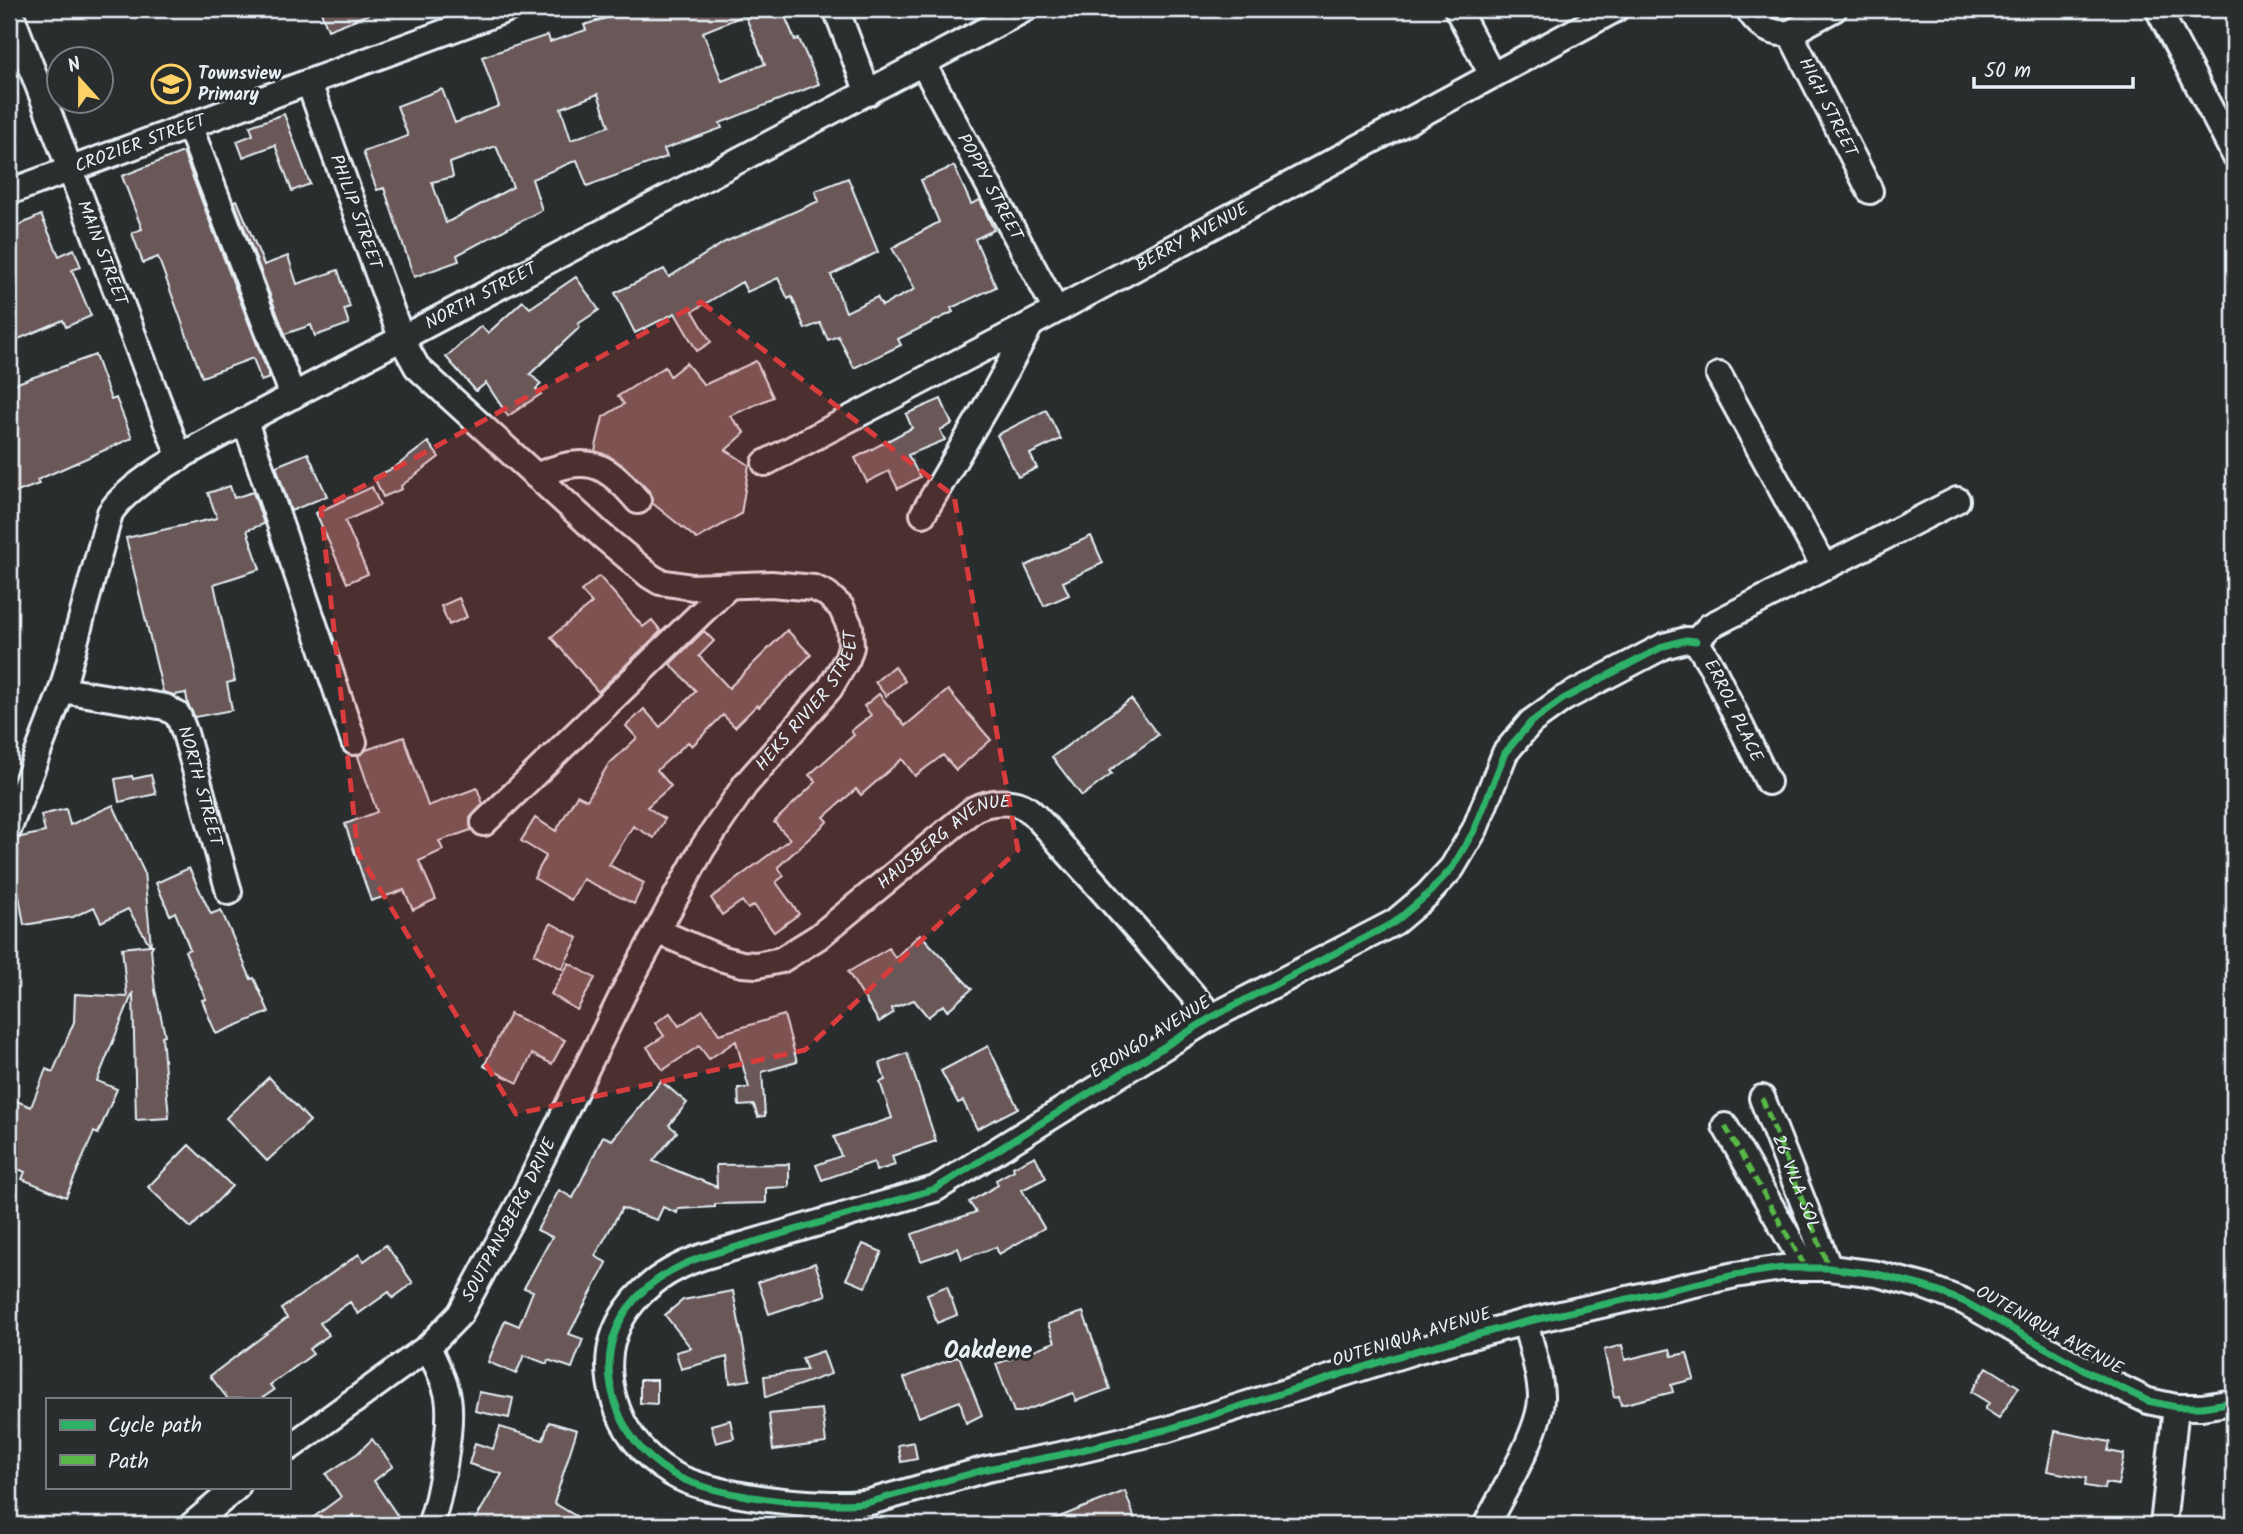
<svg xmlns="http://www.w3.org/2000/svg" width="2243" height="1534" font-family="Kalam,sans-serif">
<rect width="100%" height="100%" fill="#2a2d2e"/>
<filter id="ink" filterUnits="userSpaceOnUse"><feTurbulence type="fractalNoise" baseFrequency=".0143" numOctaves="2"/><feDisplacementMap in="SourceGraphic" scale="14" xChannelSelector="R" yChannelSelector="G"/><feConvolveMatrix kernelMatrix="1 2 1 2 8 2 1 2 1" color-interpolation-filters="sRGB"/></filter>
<g filter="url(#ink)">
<path fill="#6b5958" stroke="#e8f1f8" stroke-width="2" fill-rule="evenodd" d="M320,9H379L380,10L328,30Z
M635,9H782L795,40L799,39L819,84L720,123L722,128L664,149L667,157L587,186L577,160L532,179L542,210L457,255L459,261L414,277L384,188L377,190L363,152L408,136L397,106L442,89L455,123L499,106L482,57L548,35L550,42L586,30L584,25ZM745,15L765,64L722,81L703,32ZM598,94L609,126L571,140L561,108ZM496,146L513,187L446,223L432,182L453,177L450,163Z
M284,114L310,184L292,191L275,145L243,157L237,141L253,135L250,126Z
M183,152L270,378L261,381L253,358L202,377L158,257L143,263L132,233L142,229L122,176Z
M954,166L971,204L980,200L994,230L975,239L996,287L951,308L953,312L898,339L901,345L854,368L838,336L828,340L820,323L805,329L792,297L788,299L778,278L747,292L742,282L693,311L711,342L697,351L675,313L635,333L615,293L664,269L669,277L725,242L819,201L815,191L848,178L878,252L831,275L846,312L877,297L882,306L915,289L892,248L939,222L921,180Z
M237,200L264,265L288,256L297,284L338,270L350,307L344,309L349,324L315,336L311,325L285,334L234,201Z
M41,215L59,256L74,249L81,267L72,270L91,316L66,327L63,320L9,343V230Z
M576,277L599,310L578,324L580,327L530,374L541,384L536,389L541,394L508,416L486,383L476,391L446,357L481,326L488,333L523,301L530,308Z
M95,355L111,400L116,398L132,438L37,480L39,484L9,495V386Z
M756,361L773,397L730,416L745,433L726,450L749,465L741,514L697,539L652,503L649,491L624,466L609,456L595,451L603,417L624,404L618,396L665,367L670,376L686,363L704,385Z
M941,399L952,424L940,430L945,440L908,455L920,477L898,489L889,471L867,482L855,458L912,428L906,414Z
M1046,410L1061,439L1030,454L1037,468L1018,477L997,435Z
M428,442L439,457L401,486L402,489L383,497L374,477L394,468Z
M308,453L327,496L291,511L276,466Z
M230,486L234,498L253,492L264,524L247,530L260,569L214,584L235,681L227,683L232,710L195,717L188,705L186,693L174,695L163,692L126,538L217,518L208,493Z
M372,487L380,505L345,521L368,574L347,583L316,513Z
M1091,536L1103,563L1063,582L1069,595L1044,606L1025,566Z
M599,576L643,627L652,620L661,631L598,692L551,637L592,603L581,591Z
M459,598L467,617L449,625L441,606Z
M787,630L811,655L759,707L757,705L735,727L723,715L692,746L688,742L657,770L671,786L647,807L665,819L654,838L633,826L609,865L644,883L634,904L583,879L571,900L534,878L546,856L521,841L535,818L556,831L577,795L587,800L608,765L637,738L626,726L644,709L660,727L696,691L670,664L704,631L714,641L699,656L729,688Z
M894,666L905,681L886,696L875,682Z
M948,690L991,740L956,770L943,755L915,776L902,759L861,795L856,789L824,817L828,821L778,867L784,876L776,882L799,914L774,932L754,905L748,909L742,901L722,915L711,898L790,839L774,822L816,782L809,775L854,735L851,731L871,715L864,706L879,694L905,726Z
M1131,699L1158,735L1109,771L1112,774L1082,796L1052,757Z
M404,737L428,806L477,788L483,804L470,818L471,830L439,841L443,850L419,861L436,899L413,910L404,890L371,901L345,824L377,812L358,756L366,750Z
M151,775L156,794L119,802L115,779L132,776L133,779Z
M113,805L144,872L151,945H153L151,949L155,990L165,1035L162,1036L169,1118L136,1120L133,992L97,1081L117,1089L98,1134L94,1132L66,1197L22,1179L25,1172L9,1165V1098L31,1107L46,1069L53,1072L74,1022L75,994L127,997L122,948L150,945L128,909L101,922L94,907L73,917L24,925L10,843L21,837L45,832L41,815L66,809L70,825Z
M189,868L211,914L221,910L251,979L254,978L269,1012L216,1034L202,1000L206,999L185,951L190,949L175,912L170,915L156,883Z
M551,923L578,938L562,969L534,954Z
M920,934L972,989L947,1011L943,1005L928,1017L914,1000L892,1008L893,1013L879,1022L848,972L889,948L895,958Z
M569,963L595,978L577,1010L551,994Z
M703,1010L719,1034L784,1015L797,1062L762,1072L765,1116L758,1117L754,1105L739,1106L738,1088H749L736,1041L709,1059L699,1046L663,1070L647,1047L664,1036L655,1023L670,1013L679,1026Z
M510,1014L565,1040L552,1064L532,1054L518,1083L484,1066Z
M988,1046L1018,1108L977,1129L963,1101L958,1103L941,1071Z
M907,1053L936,1141L892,1156L895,1165L876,1171L874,1162L822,1180L816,1165L841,1156L834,1137L892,1118L880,1082L885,1080L880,1063Z
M269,1077L310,1121L267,1161L226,1118Z
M661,1081L687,1103L669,1125L677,1132L653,1161L717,1187L716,1165L789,1164V1187L766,1188V1203L715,1204V1207L678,1209L677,1213L663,1207L657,1220L622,1208L595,1256L607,1263L569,1334L583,1339L572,1368L548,1360L547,1364L524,1355L516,1374L488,1362L505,1320L519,1326L533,1291L524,1288L552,1237L537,1230L559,1190L573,1198L603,1136L612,1140Z
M189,1145L232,1186L191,1228L148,1187Z
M1035,1156L1046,1178L1022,1190L1044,1228L999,1254L996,1247L962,1259L958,1248L921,1261L912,1234L976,1212L969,1202L998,1185L996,1180L1014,1170L1013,1167Z
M863,1244L882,1252L865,1287L846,1279Z
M386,1245L413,1283L393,1298L389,1292L358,1314L350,1302L320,1323L329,1335L309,1349L313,1354L270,1385L274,1390L261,1399H228L210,1376L287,1318L281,1309L359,1254L364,1261Z
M815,1263L826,1295L769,1314L758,1282Z
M947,1286L957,1315L937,1323L927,1294Z
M733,1291L750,1380L730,1383L727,1357L681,1369L676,1352L691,1348L665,1315L683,1300Z
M1083,1312L1110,1389L1076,1401L1073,1393L1021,1412H1014L996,1364L1055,1342L1048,1324Z
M1622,1345L1625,1360L1670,1349L1672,1356L1687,1353L1694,1379L1671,1385L1673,1392L1621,1405L1619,1396L1614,1397L1604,1350Z
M823,1351L831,1374L766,1397L764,1376L807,1370L802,1358Z
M959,1356L982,1415L966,1423L960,1401L919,1417L904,1378Z
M1987,1367L2019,1387L1999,1418L1985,1409L1989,1403L1971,1392Z
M640,1380H657V1404L640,1403Z
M479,1392L513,1398L509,1418L475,1411Z
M822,1409L826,1443L773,1450L769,1414Z
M730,1420L734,1438L716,1443L711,1425Z
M549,1422L577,1430L554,1503L591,1525H472L502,1474L469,1464L475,1443L493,1449L500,1427L543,1440Z
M2055,1431L2110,1442L2108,1451L2124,1454L2118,1485L2105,1483L2104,1489L2085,1486L2086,1478L2047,1471Z
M372,1439L393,1466L374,1481L397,1515L382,1525H360L353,1515L340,1525H303L341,1497L326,1474L358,1453Z
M914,1442L917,1459L901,1462L898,1445Z
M1125,1491L1136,1522L1126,1525H1039Z"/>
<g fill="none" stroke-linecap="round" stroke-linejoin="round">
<defs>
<g id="minor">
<path id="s1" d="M9,9L180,458"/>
<path d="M836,9L868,93"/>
<path d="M1457,9L1492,75"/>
<path id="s2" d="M1748,9C1758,26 1770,35 1790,33L1870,191"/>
<path d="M2158,9L2234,154"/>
<path d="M1790,33L1834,9"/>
<path id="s3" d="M923,64L1056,310"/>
<path d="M189,125L293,396"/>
<path id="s4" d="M9,192L508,9"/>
<path d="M1719,375L1824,567"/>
<path d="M245,421L354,742"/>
<path id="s5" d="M765,463L1031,324L1616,9"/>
<path d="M536,476C586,455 603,460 638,501"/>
<path d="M923,514L995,391L1031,324"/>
<path d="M1696,641L1686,640L1664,646L1563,699L1531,722L1505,753L1475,829L1452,868L1427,895L1395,922L1212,1017L935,1189L702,1257C639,1279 594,1329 614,1399C623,1430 643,1456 671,1473C709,1497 825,1509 870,1502L987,1469L1060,1455L1165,1430L1415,1351L1525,1322L1735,1275L1782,1268H1829L1877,1274L1926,1287L1965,1302L2090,1373L2148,1401L2176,1407H2202L2234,1402"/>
<path d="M1696,641L1710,626L1957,500"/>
<path id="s6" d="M1696,641L1712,667L1768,782"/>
<path id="s7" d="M62,690L165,707L178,715L185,733L229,892"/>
<path d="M484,823L729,586"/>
<path id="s8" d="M9,828L62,690L110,513C132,478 208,442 245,421L1025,9"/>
<path id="s9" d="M657,931L720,958L742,964L757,965L781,960L818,937L974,809C988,802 1011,799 1026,808C1038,816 1059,843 1070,855C1119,908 1165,963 1212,1017"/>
<path id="s10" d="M1762,1098L1829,1268"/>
<path d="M1725,1126L1806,1268"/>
<path d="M428,1347C435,1363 445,1380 448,1397C453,1425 440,1498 430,1525"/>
<path id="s11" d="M289,1448L428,1347L460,1314L523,1197L626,988L702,849L745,785L830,688L847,659L851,647L850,627L841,607L827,594L814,588L771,584L692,587L660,582L650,576L601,535L417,367L402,340L309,83"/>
<path d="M192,1525L237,1487"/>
<path d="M1486,1525C1502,1494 1542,1429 1541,1396C1540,1371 1531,1346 1525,1322"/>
<path d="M2163,1525L2176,1407"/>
</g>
</defs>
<use href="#minor" stroke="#e8f1f8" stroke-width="30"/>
<use href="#minor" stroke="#2a2d2e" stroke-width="24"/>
<path stroke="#58b947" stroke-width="5" stroke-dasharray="10 5" stroke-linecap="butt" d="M1762,1098L1829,1268
M1725,1126L1806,1268"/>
<defs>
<path id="cycleway" d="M1696,641L1686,640L1664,646L1563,699L1531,722L1505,753L1475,829L1452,868L1427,895L1395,922L1212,1017L935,1189L702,1257C639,1279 594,1329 614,1399C623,1430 643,1456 671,1473C709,1497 825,1509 870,1502L987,1469L1060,1455L1165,1430L1415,1351L1525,1322L1735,1275L1782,1268H1829L1877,1274L1926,1287L1965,1302L2090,1373L2148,1401L2176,1407H2202L2234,1402"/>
</defs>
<use href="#cycleway" stroke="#2a2d2e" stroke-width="11"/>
<use href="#cycleway" stroke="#2db169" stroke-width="7"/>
</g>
</g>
<path fill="#d83c3d" fill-opacity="0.2" stroke="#d83c3d" stroke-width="5" stroke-dasharray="14 9" stroke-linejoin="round" d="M701,302L954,496L1018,850L805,1050L516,1114L358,853L321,509Z"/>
<defs>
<symbol id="school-ring" viewBox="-11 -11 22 22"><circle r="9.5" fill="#2a2d2e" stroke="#ffd166" stroke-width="1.5"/><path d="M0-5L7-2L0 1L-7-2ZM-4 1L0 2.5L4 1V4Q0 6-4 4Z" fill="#ffd166"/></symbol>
</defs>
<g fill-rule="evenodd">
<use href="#school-ring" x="149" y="62" width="44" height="44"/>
</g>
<g text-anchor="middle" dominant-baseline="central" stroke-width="6" stroke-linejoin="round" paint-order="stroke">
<g font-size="18" font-weight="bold" fill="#e8f1f8" stroke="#2a2d2e" text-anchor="start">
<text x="198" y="74">Townsview<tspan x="198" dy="21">Primary</tspan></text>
</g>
<g font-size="18" fill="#e8f1f8" stroke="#2a2d2e">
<text stroke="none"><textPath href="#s2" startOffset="135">HIGH STREET</textPath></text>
<text stroke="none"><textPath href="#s4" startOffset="140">CROZIER STREET</textPath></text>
<text stroke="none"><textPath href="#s3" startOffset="140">POPPY STREET</textPath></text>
<text transform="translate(355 212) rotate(70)">PHILIP STREET</text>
<text stroke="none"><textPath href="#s5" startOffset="483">BERRY AVENUE</textPath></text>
<text stroke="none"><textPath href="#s1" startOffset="261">MAIN STREET</textPath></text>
<text stroke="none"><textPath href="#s8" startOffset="763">NORTH STREET</textPath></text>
<text stroke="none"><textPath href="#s11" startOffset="926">HEKS RIVIER STREET</textPath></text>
<text stroke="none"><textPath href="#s6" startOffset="79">ERROL PLACE</textPath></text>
<text stroke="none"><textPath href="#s7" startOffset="194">NORTH STREET</textPath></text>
<text stroke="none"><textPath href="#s9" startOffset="334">HAUSBERG AVENUE</textPath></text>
<text transform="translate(1151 1038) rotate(-32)">ERONGO AVENUE</text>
<text stroke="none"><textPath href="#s10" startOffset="91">26 VILA SOL</textPath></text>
<text stroke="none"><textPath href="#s11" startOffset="324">SOUTPANSBERG DRIVE</textPath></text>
<text transform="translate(2049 1331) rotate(29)">OUTENIQUA AVENUE</text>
<text transform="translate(1412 1338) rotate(-17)">OUTENIQUA AVENUE</text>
</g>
<g font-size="24" font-weight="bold" fill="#e8f1f8" stroke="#2a2d2e">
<text x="988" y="1351">Oakdene</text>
</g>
</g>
<rect width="2243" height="1534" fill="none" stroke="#2a2d2e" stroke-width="35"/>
<rect x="18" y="18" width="2208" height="1499" fill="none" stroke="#e8f1f8" stroke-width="2.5" filter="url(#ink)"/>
<rect x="46" y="1398" width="245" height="91" fill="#2a2d2e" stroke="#767b7f" stroke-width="2"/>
<rect x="60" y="1420" width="35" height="10" fill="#2db169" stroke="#767b7f" stroke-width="2"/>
<text x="108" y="1432" font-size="21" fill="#e8f1f8">Cycle path</text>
<rect x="60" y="1455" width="35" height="10" fill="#58b947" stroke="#767b7f" stroke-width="2"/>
<text x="108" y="1468" font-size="21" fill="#e8f1f8">Path</text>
<g transform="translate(80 80) rotate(339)"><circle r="33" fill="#2a2d2e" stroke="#767b7f" stroke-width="2"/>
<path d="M0-5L12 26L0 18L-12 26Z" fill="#ffd166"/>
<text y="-10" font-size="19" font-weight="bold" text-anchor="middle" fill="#e8f1f8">N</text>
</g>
<path d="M1974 77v10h159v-10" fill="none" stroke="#e8f1f8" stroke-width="3.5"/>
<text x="1984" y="77" font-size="21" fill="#e8f1f8" stroke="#2a2d2e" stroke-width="5" paint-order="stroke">50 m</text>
</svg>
